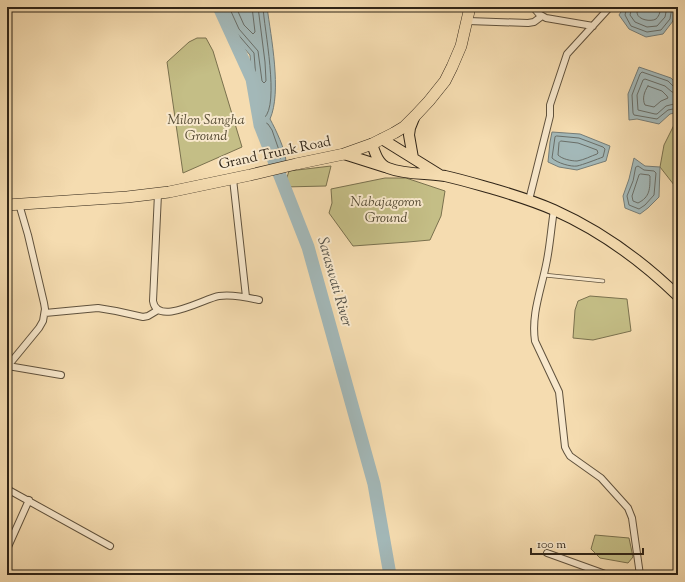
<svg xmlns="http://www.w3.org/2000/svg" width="685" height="582" font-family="'Sorts Mill Goudy',serif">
<rect width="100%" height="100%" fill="#f5dcb0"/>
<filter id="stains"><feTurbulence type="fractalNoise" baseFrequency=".005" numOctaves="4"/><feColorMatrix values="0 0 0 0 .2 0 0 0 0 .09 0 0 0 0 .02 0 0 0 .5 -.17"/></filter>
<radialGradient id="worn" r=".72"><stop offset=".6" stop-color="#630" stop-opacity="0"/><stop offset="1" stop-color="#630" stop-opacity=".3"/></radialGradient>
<path fill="#c4be86" stroke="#7a714e" d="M197,38H206L213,51L242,147L183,173L167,62L189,42Z
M678,117V190L660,167L664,145Z
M331,166L326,186L284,187L289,171Z
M385,178H406L445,191L441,216L430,240L408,242L353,246L329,213L332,203L331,189Z
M590,296L627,299L631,331L593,340L573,338L575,310L578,301Z
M595,535L629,538L633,557L628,563L600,558L591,549Z"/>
<path fill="#a3b8b8" stroke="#757d78" d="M219,7H267C271,37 282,92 270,119C276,130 285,149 286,161L275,164L260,125L252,79L250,55L232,34Z
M624,7H676L673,21L663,34L646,37L629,29L619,15Z
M639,67L671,78L678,85V112L670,114L659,124L637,119L629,120L628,94Z
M552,132L580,134L610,146L606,161L577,170L559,167L548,162L550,142Z
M634,158L645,166L660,167L659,197L648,208L640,214L625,208L623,196L629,179Z"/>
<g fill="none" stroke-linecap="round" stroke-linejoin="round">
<path stroke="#696e68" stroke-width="1" d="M224,7L235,31L254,53L256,79L263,116L264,118C280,105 264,28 263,7
M229,7L239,29L258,51L262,81L264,83L266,81L265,62L258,7
M236,7L244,25L253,34L255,32L252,7
M627,7L625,15L631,26L647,32L661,30L670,19L672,7
M632,7L630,15L635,22L647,27L657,26L665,17L667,7
M638,7C638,9 637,11 637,13C638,20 651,22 656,19C660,15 660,11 661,7
M648,86L662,91L667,96L668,98L661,101L654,107L645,105C642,99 644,92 648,86Z
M678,88L674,87L668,81L642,72L640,74L632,95L633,113L634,115L657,119L668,110L678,108
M678,93L672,92L665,86L645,79L643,80L637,95L638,110L655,114H657L666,106L678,103
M266,123L268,124L272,130L281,156L280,159L277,158L265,125Z
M557,136L579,138L603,147L605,149L603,157C598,159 582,165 577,166C571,167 557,163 552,158L555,137Z
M561,141L578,143L597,150L598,153L597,154C591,156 584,160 577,161C571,161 562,159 558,155L559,143Z
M636,167L638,166L644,170L654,171L656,173L654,195L645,205L639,209L629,205L627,196L633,181Z
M641,174L649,175L650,176C650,189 650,197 638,203L633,201L632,196L639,175Z"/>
<path stroke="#a3b8b8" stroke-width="13" d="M219,7L252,79L260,125L308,247L374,484L390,575"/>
<defs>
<path id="service" d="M544,275L603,281"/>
<path id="minor" d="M533,7L539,14L546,18L593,26
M468,21L528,23L534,22L542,16
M233,179L246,297
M158,194L153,301C157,327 205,298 219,296C232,294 246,297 259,300
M529,200L550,116V105L567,54L610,7
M554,210C551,228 550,247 546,265C541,290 531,315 535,341L559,392L565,447L567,451L570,456L601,478L628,508L632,518L640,575
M45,313L98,308L116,311L143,317L148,316L158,310
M8,366L61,375
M7,367L39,328L43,321L45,309L44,303L28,235L19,204
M7,489L110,546
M7,549L29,500
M547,553L608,575"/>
<path id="primary" d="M382,139L440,175
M372,144C375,153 378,164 388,168C406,175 426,173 445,176C463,180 479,185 497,190C517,196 536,202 554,210C601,231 642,261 678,296
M344,154L385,167
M413,158L409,135L410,128L414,118"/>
<path id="trunk" d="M7,205L127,197L169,192L250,175L296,164L344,154L372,144L394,133L404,127L415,116L429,101L445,81L452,67L461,46L470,7"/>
</defs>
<use href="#service" stroke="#60523d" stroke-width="4.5"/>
<use href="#minor" stroke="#60523d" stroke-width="8"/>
<use href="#primary" stroke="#2f2417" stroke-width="12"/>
<use href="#trunk" stroke="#2f2417" stroke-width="12"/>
<use href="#service" stroke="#f8e8cc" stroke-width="3"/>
<use href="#minor" stroke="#f8e8cc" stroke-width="6"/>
<use href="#primary" stroke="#f5dcb0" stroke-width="10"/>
<use href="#trunk" stroke="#f5dcb0" stroke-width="11"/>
</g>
<g text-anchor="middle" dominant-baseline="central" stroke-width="4" stroke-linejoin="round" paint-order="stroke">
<g font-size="14" font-style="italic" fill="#544a33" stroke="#f8e8cc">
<text x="206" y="121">Milon Sangha<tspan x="206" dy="16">Ground</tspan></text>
<text x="386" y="203">Nabajagoron<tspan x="386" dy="16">Ground</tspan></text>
</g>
<g font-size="14" fill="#2f2417" stroke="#f8e8cc">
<text transform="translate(275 154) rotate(-12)">Grand Trunk Road</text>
</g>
<g font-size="15" font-style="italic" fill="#525047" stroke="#f8e8cc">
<text transform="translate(334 282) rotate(74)">Saraswati River</text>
</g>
</g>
<rect width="685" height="582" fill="none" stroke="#f5dcb0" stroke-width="24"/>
<rect x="8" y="8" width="669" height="566" fill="none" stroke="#2f2417" stroke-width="2"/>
<rect x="12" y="12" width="661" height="558" fill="none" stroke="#2f2417"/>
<path d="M531 548v6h112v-6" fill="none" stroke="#2f2417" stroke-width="2"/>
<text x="537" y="548" font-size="12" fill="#2f2417" stroke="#f8e8cc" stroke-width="3" paint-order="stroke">100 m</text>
<rect width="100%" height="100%" filter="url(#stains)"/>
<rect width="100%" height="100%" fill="url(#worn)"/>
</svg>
